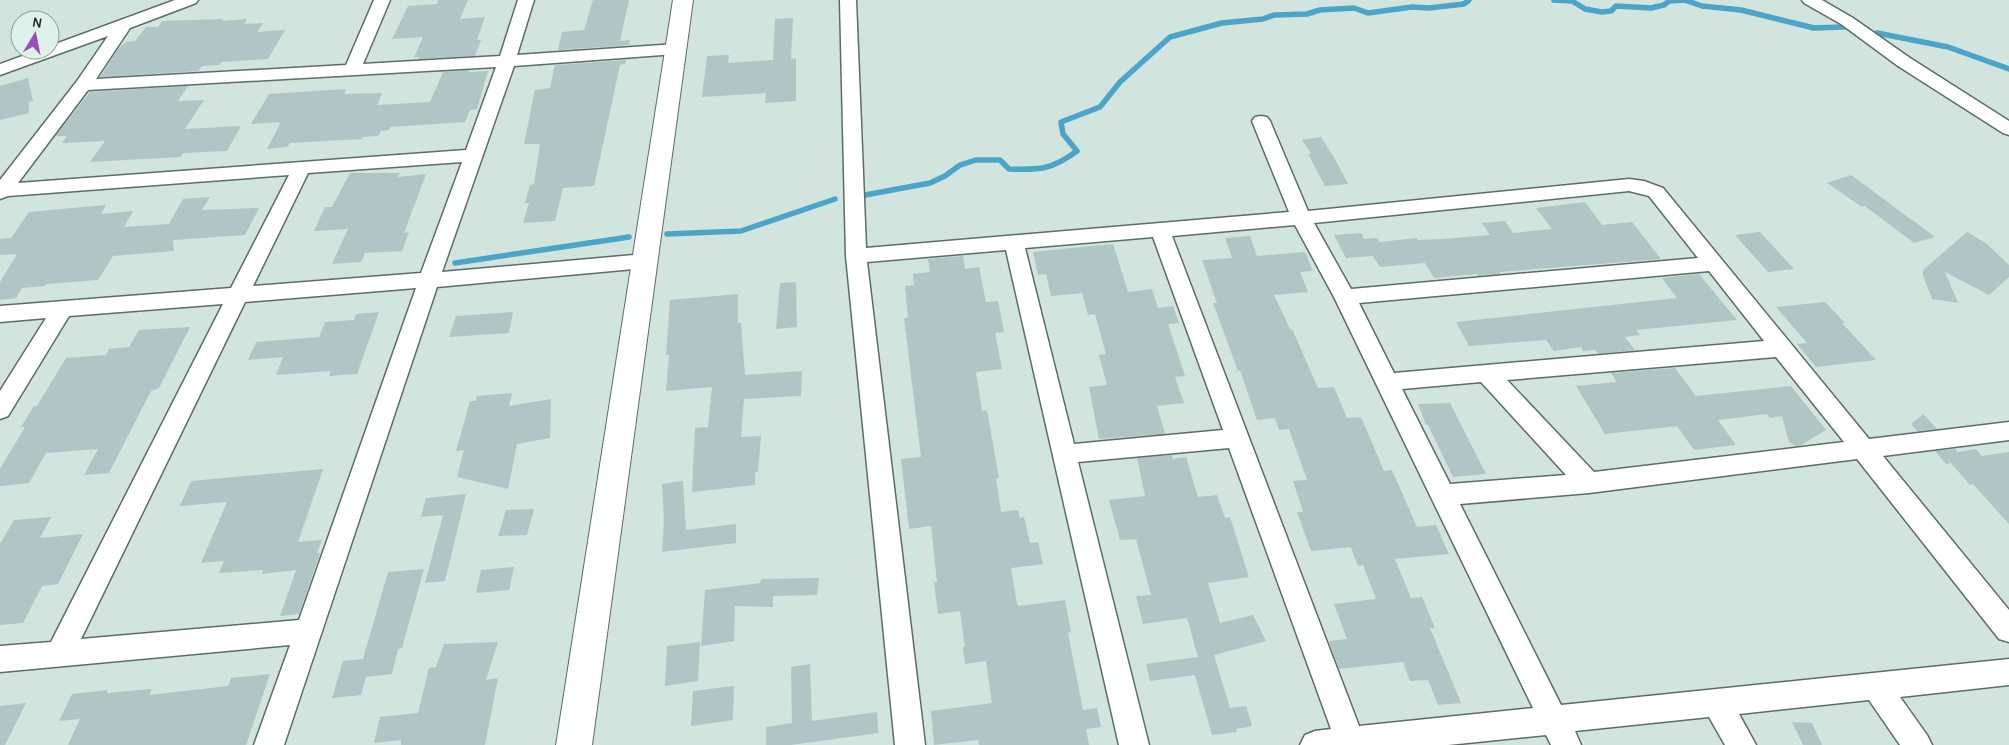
<svg xmlns="http://www.w3.org/2000/svg" width="2009" height="745" font-family="Karla,sans-serif">
<rect width="100%" height="100%" fill="#d1e4dd"/>
<g fill="none" stroke-linecap="round" stroke-linejoin="round">
<path stroke="#4ca4c8" stroke-width="5.5" d="M1554,0L1572,1L1585,9L1602,12L1611,11L1616,6L1651,8L1664,5L1669,1L1684,0L1702,6L1741,10L1814,28L1844,27
M1877,33L1948,47L2009,69
M865,195L930,183L945,176L960,165L976,160H1000L1009,169C1040,170 1051,170 1077,151L1063,134L1061,122L1100,107L1120,82L1170,37L1222,23L1263,19L1274,15L1307,14L1320,10L1354,8L1368,13L1412,7L1429,8L1464,4L1469,0
M667,234L741,231L835,199
M455,263L629,237"/>
</g>
<path fill="#b0c5c6" d="M438,0H468L460,19L485,17L477,40H481L475,56L418,59L419,57H414L423,37L392,39L408,6L437,4Z
M593,0H629L620,41L630,40L629,45L558,50L562,32L584,30Z
M793,18L791,59L796,58V101L765,103L766,93L702,97L707,56L729,55L728,63L773,60L775,19Z
M223,19L222,21L247,19L245,24L263,23L257,32L285,30L268,59L222,62L219,65L202,66L198,71L100,77L119,48L126,42L135,41L146,27H158L162,21Z
M626,60L625,64L620,65L594,186L563,188L555,221L523,223L529,203H525L530,185L534,184L540,144H524L535,90L550,88L555,65Z
M469,70V72L488,71L477,109L470,110L465,122L390,127L389,130L381,131L378,136L362,137V139L290,143L287,147L267,149L281,122L251,124L269,94L346,89L344,94L382,93L377,105L430,102L443,72Z
M28,78L33,101L29,102V113L0,120V86Z
M188,86L178,101L204,100L185,129L241,126L227,151L183,153L181,157L90,162L105,141L62,143L67,136H55L90,92Z
M1321,137L1335,159L1348,184L1325,186L1308,154L1311,153L1302,140Z
M350,173H400L398,177L426,174L404,233L409,232L402,251L365,253L361,262L332,264L348,229L314,231L325,207H332Z
M1851,175L1912,220L1935,237L1914,243L1865,206L1862,207L1827,183Z
M210,197L202,210L259,208L245,235L173,240L174,251L113,256L98,280L46,284L45,286L22,288L16,298L0,300V282L17,254L0,255V239L11,238L29,212L106,205L101,214L133,211L124,227L169,224L183,199Z
M1585,202L1602,225L1632,222L1661,259L1500,272L1501,274L1478,276L1477,274L1434,278L1425,263L1380,267L1373,256L1346,258L1334,235L1361,233L1364,239L1377,238L1380,242L1417,238L1418,240L1443,239L1490,235L1482,223L1505,221L1513,233L1552,229L1536,208Z
M1760,232L1794,269L1768,272L1735,235Z
M1967,232L1987,244L2009,265V277L1989,295L1945,272L1958,303L1932,299L1923,275V270Z
M1250,236L1257,256L1304,252L1306,254L1313,271L1300,272L1308,292L1274,295L1290,329H1292L1318,388L1334,387L1347,418L1361,417L1384,471L1392,470L1417,527L1436,525L1449,554L1395,559L1411,598L1422,597L1435,628H1430L1461,703L1438,705L1428,680L1410,681L1403,662L1339,669L1329,641L1347,639L1334,604L1376,599L1363,565L1358,566L1351,547L1311,551L1297,512H1303L1293,481L1307,480L1289,429L1279,430L1275,418L1257,420L1240,370L1238,371L1213,303H1217L1202,260L1232,258L1225,238Z
M1113,244L1128,292L1152,289L1158,308L1173,306L1179,323L1168,324L1185,376L1175,377L1184,403L1157,406L1165,434L1099,439L1089,387L1107,385L1099,355L1106,354L1095,314L1088,315L1082,293L1051,296L1046,274L1038,275L1033,252Z
M963,256L965,269L979,267L986,302L998,301L1004,332L995,333L1002,369L976,372L982,411L987,410L999,478H996L1001,512L1018,510L1020,518L1024,517L1030,543L1038,542L1043,564L1011,568L1017,604L1019,606L1065,600L1071,632L1068,633L1083,710L1097,708L1101,727L1086,729L1089,745H979L978,740L934,745L931,711L992,703L986,661L965,664L963,647H965L960,611L938,614L934,582H937L931,526L909,529L901,459L921,457L904,318H908L905,286L914,285L913,274L930,272L928,259Z
M1699,274L1737,320L1636,330L1640,335L1625,337L1635,350L1598,354L1595,350L1583,351L1581,347L1554,351L1546,340L1469,346L1456,322L1677,298L1662,278Z
M796,282L797,327L776,329L780,283Z
M738,294V323H741L745,375L802,371L801,396L744,399L741,437L761,436L758,472H755V485L692,492L695,428L708,427L712,387L666,391L669,355H666L670,300Z
M1825,302L1845,323H1842L1876,360L1816,367L1797,344L1807,343L1776,307Z
M379,312L357,374L329,376L331,371L276,375L283,357L248,360L256,342L319,337L325,322L354,320L356,314Z
M513,312L509,333L449,337L456,316Z
M190,327L159,388L151,391L109,473L84,475L98,449L46,453L29,483L0,486V469L25,427H21L34,406H37L66,358L106,355L109,349L129,347L139,330Z
M1675,368L1696,396L1791,386L1826,430L1801,445L1796,446L1789,442L1782,416L1770,418L1767,414L1718,420L1736,445L1694,450L1677,426L1605,434L1576,386L1617,382L1611,373Z
M512,393L509,406L551,399L550,438L517,444L508,489L457,477L464,450L456,451L470,401H476L477,396Z
M1450,403L1486,474L1453,477L1428,425H1426L1418,404Z
M1923,414L1937,429L1917,431L1911,424Z
M1955,449L1958,452L1976,449L1982,456L2009,452V524L1973,484L1970,485L1951,463L1946,464L1935,451Z
M1172,455L1173,459L1186,457L1198,497L1217,495L1225,518L1230,517L1249,577L1208,583L1220,623L1253,615L1266,641L1211,656L1214,655L1230,708L1246,706L1252,726L1236,729L1237,732L1212,735L1195,675L1150,681L1146,664L1198,657L1187,618L1143,624L1136,596L1151,595L1136,539L1120,540L1109,500L1145,496L1137,458Z
M323,469L298,542L322,540L317,553H320L299,614L280,616L296,570L262,574L263,570L219,573L224,561L201,563L227,502L180,506L191,481Z
M683,481L686,530L736,524V543L662,552L664,520L662,484Z
M466,494L445,581L425,583L443,515L421,517L426,498Z
M534,509L527,535L498,536L506,510Z
M51,517L40,538L83,534L58,584L42,586L23,623L0,625V544L14,520Z
M514,567L509,590L476,593L481,570Z
M424,569L402,648L398,649L392,674L366,677L361,695L332,698L343,661L363,659L388,572Z
M819,578L817,595L773,596V607L735,606L734,641L701,646L705,590L760,583L761,579Z
M498,642L486,680L498,678L485,745H401V740L374,743L380,717L418,713L429,668L436,667L444,644Z
M700,642L698,681L665,686L667,646Z
M810,664L812,721L877,712L878,733L791,745H766V727L792,723L791,667Z
M270,674L246,745H68L80,719L59,721L72,694L108,690L107,693L152,689L149,695L228,686L231,678Z
M734,686L733,720L691,726L693,691Z
M26,703L5,745H0V706Z
M1792,722L1812,723L1822,745H1803Z"/>
<g fill="none" stroke-linecap="round" stroke-linejoin="round">
<defs>
<path id="minor" d="M175,0H198L196,3L130,28L96,79L346,65L374,0H390L363,64L500,56L518,0H534L517,55L676,44L682,45L684,49L682,53L676,54L514,66L442,272L645,254L652,256L655,261L652,266L645,268L437,287L284,745H254L290,645L0,672V646L51,642L223,304L69,316L8,416L0,419V391L46,318L0,322V306L231,288L289,175L8,196L0,199V180L77,81L108,36L0,75V64L39,50H50V46ZM496,67L466,150L18,183L88,90ZM462,162L421,273L253,286L308,173ZM416,288L299,620L81,639L245,302Z
M840,0H856L866,248L1289,212L1252,121L1255,117L1261,116L1267,117L1270,121L1308,211L1629,179L1644,181L1663,188L1869,439L2009,422V440L1883,456L2009,610V642L1999,639L1857,459L1589,493L1460,504L1561,705L2009,659V685L1900,697L1927,735L1932,745H1900L1869,700L1739,714L1756,745H1725L1709,717L1575,731L1581,745H1551L1546,735L1448,745H1300L1305,735L1315,731L1331,729L1229,448L1078,462L1149,745H1119L1006,250L867,262L925,745H895L846,256ZM1629,191L1649,196L1698,258L1351,289L1314,223ZM1295,225L1334,297L1533,708L1359,726L1172,236ZM1153,237L1223,430L1074,444L1025,248ZM1709,271L1764,341L1394,373L1359,303ZM1776,357L1844,442L1594,472L1507,380ZM1481,382L1566,475L1450,484L1402,389Z
M1802,0H1822L1853,18L1910,58L2009,121V135L2003,133L1898,66L1841,24L1804,3Z"/>
<path id="tertiary" d="M673,0H693L592,745H556Z"/>
</defs>
<use href="#minor" stroke="#5c6d66" stroke-width="3"/>
<use href="#tertiary" stroke="#5c6d66" stroke-width="2"/>
<use href="#minor" fill="#fff" fill-rule="evenodd"/>
<use href="#tertiary" fill="#fff" fill-rule="evenodd"/>
</g>
<g transform="translate(35 35) rotate(10)"><circle r="24" fill="#def1ea" stroke="#94a29d"/>
<path d="M0-4L9 19L0 12L-9 19Z" fill="#9a4cbc"/>
<text y="-8" font-size="14" font-weight="bold" text-anchor="middle" fill="#242c29">N</text>
</g>
</svg>
